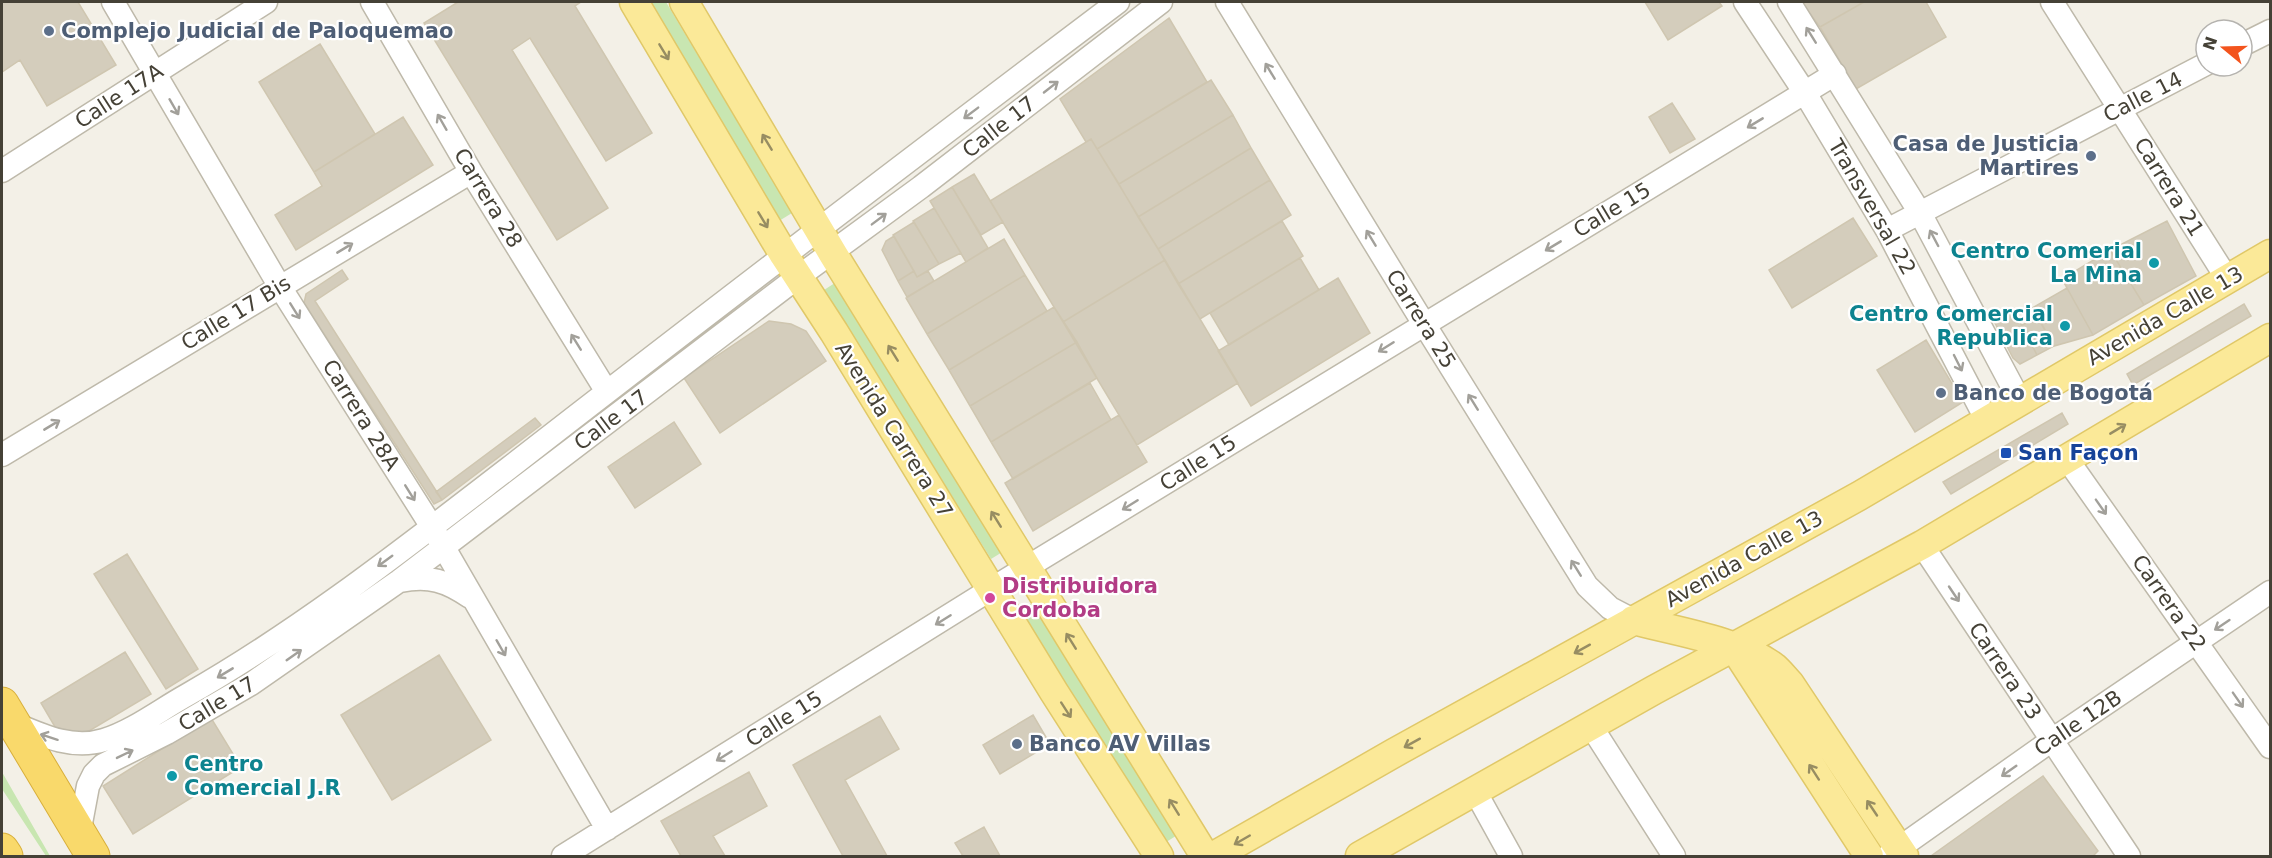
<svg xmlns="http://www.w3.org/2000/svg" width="2272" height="858" font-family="'DejaVu Sans',sans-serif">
<rect width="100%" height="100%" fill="#f3f0e7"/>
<path fill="#c8e6b1" d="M648,2H666L792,213L779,221Z
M838,281L1004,551L991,559L824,290Z
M1034,602L1179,834L1163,844L1018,611Z
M2,772L50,856H46L2,789Z"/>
<path fill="#d4cdbc" stroke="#cfc6b0" stroke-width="1.5" d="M2,2H78L116,65L47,106L20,60L2,72Z
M458,2H581L575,6L652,133L606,161L530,38L512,50L608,208L557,240L424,23Z
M1645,2H1719L1722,6L1668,40Z
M1804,2H1864L1820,27L1802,3Z
M1864,2H1926L1946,37L1856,89L1820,27Z
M1169,18L1207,82L1097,149L1091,139L1086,142L1060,99Z
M320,44L375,134L314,172L259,82Z
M1211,80L1233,115L1119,184L1097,149Z
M1672,103L1695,139L1670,153L1649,117Z
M1233,115L1251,148L1138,217L1119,184Z
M403,117L433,165L296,250L275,215L322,186L314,172Z
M1091,139L1165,260L1063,322L990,201Z
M1251,148L1270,180L1158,249L1138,217Z
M974,174L1003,222L981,235L952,187Z
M1270,180L1291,215L1178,284L1158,249Z
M952,187L988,248L966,262L930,201Z
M934,208L961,253L939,264L913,221Z
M1853,218L1877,256L1792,308L1769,270Z
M1282,221L1303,256L1200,319L1178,284Z
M2167,221L2196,276L2144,305L2110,250Z
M914,222L939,264L917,277L893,235Z
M894,236L914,271L898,281L882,250L886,241Z
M1004,239L1025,275L927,334L906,298Z
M2110,250L2144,305L2093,335L2062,279Z
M1300,258L1319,290L1229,345L1210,313Z
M1165,260L1238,383L1137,445L1063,322Z
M342,270L348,279L315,301L442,500L434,504L304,303L306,294Z
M914,271L917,277L928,271L934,281L907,297L898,281Z
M1025,275L1047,311L949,370L927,334Z
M1338,278L1370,333L1251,406L1218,351Z
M2067,288L2093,335L2054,346L2032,308Z
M2244,304L2251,316L2133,385L2127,374Z
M1054,307L1077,342L970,406L949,370Z
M2014,311L2037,355L2020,364L2013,358L1994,321Z
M2038,317L2054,346L2037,355L2022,325Z
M769,321L791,324L806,331L826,361L720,433L684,378Z
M1926,340L1963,402L1915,432L1877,370Z
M1077,342L1097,378L991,442L970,406Z
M1090,383L1111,420L1013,479L991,442Z
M2062,413L2068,424L1951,494L1943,482Z
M1119,415L1147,462L1033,531L1005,483Z
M535,418L541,425L442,500L436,492Z
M674,422L701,464L635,508L608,467Z
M127,554L198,669L166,689L94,574Z
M125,652L151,694L84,734L58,732L41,703Z
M439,655L491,740L392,800L341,715Z
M1033,715L1050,744L1000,774L983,745Z
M880,716L899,749L845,780L887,856H843L793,765Z
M211,718L241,767L133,834L103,786Z
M749,772L767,806L713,836L725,856H681L661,821Z
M2043,776L2098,851L2093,856H1931Z
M984,827L1000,856H963L955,843Z"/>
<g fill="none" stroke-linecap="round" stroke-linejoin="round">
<defs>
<path id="minor" d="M113,2L280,287L432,527L607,829
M372,2L471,172L607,392
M1227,2L1416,311L1587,586L1610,608L1633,620
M1745,2L1805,93L1887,230L1987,421
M1789,2L1920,213L2020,401
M2052,2L2228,280
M2242,45L2270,31
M2,171L266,2
M1887,230L2206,64
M2,455L471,172
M2067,459L2270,747
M1922,545L2129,856
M400,581C429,575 447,581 470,597
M13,723C41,735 72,750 104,740C133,731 160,710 187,695C301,630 405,548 509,468C711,311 914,156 1118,2
M1591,726L1674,856
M1475,791L1511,856
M79,834L88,786L94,774L103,765L167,733L251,684L399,581L798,277L921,187L1161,2
M563,856L993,588L1835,74
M1888,856L2052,740L2270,592"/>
<path id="major" d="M634,2L784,255L834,332L1054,692L1159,856
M684,2L833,254L1205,856
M1633,620C1675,631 1740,641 1774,667C1780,672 1785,679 1790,684L1904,856
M1733,646L1869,856
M1214,856L1394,753L1859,496L2270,254
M1360,856L1654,690L1922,545L2270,338"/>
<path id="highway" d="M2,704L93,856
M2,850L6,856"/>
</defs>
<use href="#minor" stroke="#beb9aa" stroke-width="25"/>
<use href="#major" stroke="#e0c868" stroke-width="31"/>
<use href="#highway" stroke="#d8af3b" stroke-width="35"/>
<use href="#minor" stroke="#fff" stroke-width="22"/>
<use href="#major" stroke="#fbe998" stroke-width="28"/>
<use href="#highway" stroke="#f9d96b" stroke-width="33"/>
</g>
<defs><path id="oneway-shaft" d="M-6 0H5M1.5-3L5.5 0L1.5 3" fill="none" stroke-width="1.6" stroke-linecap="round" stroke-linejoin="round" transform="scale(1.5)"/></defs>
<g stroke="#a2a09a">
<use href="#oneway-shaft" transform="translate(1811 35) rotate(-122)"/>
<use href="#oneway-shaft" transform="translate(1270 71) rotate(-121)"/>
<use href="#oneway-shaft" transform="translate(1051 87) rotate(-38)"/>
<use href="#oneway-shaft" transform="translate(174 107) rotate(60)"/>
<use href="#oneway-shaft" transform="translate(971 113) rotate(143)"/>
<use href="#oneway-shaft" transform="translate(442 122) rotate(-120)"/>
<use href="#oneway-shaft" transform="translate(1755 123) rotate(149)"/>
<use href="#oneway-shaft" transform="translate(879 219) rotate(-37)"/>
<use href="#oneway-shaft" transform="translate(1371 238) rotate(-121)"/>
<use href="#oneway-shaft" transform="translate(1934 238) rotate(-118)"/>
<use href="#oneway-shaft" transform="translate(1553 246) rotate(149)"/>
<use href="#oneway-shaft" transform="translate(345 248) rotate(-31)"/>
<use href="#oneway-shaft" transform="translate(295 311) rotate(58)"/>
<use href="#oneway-shaft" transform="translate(576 342) rotate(-122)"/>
<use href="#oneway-shaft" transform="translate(1386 347) rotate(148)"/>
<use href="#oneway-shaft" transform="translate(1958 363) rotate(63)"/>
<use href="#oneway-shaft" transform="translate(1473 402) rotate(-122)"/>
<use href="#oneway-shaft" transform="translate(52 425) rotate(-31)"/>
<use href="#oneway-shaft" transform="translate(410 493) rotate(58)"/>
<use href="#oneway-shaft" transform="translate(1130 505) rotate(148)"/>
<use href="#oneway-shaft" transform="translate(2101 507) rotate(55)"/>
<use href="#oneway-shaft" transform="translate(385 561) rotate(144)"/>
<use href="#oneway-shaft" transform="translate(1576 568) rotate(-122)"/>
<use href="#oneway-shaft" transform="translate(1954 594) rotate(56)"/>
<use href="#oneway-shaft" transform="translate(943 620) rotate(148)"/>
<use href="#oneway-shaft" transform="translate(2222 625) rotate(146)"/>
<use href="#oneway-shaft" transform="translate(501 648) rotate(60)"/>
<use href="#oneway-shaft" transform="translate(294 655) rotate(-35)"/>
<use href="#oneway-shaft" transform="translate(225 673) rotate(149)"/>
<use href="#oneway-shaft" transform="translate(2238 700) rotate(55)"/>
<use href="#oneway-shaft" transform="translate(49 737) rotate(-162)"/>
<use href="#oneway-shaft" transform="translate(125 754) rotate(-26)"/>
<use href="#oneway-shaft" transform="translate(724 756) rotate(148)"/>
<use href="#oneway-shaft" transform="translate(2009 771) rotate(145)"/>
</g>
<g stroke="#978d62">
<use href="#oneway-shaft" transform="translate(664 52) rotate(59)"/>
<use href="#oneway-shaft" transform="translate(767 142) rotate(-121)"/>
<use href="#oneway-shaft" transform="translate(763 220) rotate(59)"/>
<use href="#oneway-shaft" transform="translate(893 353) rotate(-122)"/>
<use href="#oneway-shaft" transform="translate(2118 429) rotate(-31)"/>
<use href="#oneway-shaft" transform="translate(996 519) rotate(-122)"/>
<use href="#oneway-shaft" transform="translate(1071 641) rotate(-122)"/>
<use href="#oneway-shaft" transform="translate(1582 649) rotate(151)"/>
<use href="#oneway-shaft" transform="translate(1066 710) rotate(57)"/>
<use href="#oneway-shaft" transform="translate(1412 743) rotate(151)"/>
<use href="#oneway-shaft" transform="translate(1814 772) rotate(-123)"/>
<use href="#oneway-shaft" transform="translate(1174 807) rotate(-122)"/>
<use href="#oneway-shaft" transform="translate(1872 808) rotate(-124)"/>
<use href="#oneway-shaft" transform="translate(1242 840) rotate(150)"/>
</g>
<g fill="#5c6f8a" stroke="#fff" stroke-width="2">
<circle cx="49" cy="31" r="6"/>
<circle cx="2091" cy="156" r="6"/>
<circle cx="1941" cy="393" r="6"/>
<circle cx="1017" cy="744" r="6"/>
</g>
<g fill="#0f9aa8" stroke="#fff" stroke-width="2">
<circle cx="2154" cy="263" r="6"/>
<circle cx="2065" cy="326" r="6"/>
<circle cx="172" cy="776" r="6"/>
</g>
<rect fill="#1a4fb4" stroke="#fff" stroke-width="2" x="2000" y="447" width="12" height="12" rx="3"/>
<circle fill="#d1479c" stroke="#fff" stroke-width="2" cx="990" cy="598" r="6"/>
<g text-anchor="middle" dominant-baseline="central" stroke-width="4.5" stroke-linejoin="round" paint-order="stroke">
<g font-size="21" font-weight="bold" fill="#4e5e75" stroke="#fff" text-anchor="start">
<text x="61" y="31">Complejo Judicial de Paloquemao</text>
<text x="2079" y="144" text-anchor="end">Casa de Justicia<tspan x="2079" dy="24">Martires</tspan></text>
<text x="1953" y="393">Banco de Bogotá</text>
<text x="1029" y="744">Banco AV Villas</text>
</g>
<g font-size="21" fill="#454136" stroke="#fff">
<text transform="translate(119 96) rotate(-33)">Calle 17A</text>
<text transform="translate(2143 97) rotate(-27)">Calle 14</text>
<text transform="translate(999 127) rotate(-38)">Calle 17</text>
<text transform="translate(2169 187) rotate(58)">Carrera 21</text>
<text transform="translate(488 198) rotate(59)">Carrera 28</text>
<text transform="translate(1872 207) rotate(60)">Transversal 22</text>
<text transform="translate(1612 210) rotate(-31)">Calle 15</text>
<text transform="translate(236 313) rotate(-31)">Calle 17 Bis</text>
<text transform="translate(2165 316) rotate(-30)">Avenida Calle 13</text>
<text transform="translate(1421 319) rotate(58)">Carrera 25</text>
<text transform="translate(361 415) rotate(58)">Carrera 28A</text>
<text transform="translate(611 420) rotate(-37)">Calle 17</text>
<text transform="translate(894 430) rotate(58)">Avenida Carrera 27</text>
<text transform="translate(1198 463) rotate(-32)">Calle 15</text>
<text transform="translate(1744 559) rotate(-29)">Avenida Calle 13</text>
<text transform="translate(2169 603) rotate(55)">Carrera 22</text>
<text transform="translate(2005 671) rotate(56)">Carrera 23</text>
<text transform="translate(217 704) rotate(-31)">Calle 17</text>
<text transform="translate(784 719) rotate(-32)">Calle 15</text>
<text transform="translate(2078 723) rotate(-34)">Calle 12B</text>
</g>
<g font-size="21" font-weight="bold" fill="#0d838f" stroke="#fff" text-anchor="end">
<text x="2142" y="251">Centro Comerial<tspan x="2142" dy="24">La Mina</tspan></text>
<text x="2053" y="314">Centro Comercial<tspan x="2053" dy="24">Republica</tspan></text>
<text x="184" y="764" text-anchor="start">Centro<tspan x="184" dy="24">Comercial J.R</tspan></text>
</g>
<g font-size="21" font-weight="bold" fill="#164399" stroke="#fff" text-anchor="start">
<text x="2018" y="453">San Façon</text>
</g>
<g font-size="21" font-weight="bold" fill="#b23c85" stroke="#fff" text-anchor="start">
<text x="1002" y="586">Distribuidora<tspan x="1002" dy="24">Cordoba</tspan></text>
</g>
</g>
<rect width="2272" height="858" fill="none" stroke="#454136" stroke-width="6"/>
<g transform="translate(2224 48) rotate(289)"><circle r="28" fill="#ffffff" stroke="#b5b3af" stroke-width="1.5"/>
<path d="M0-4.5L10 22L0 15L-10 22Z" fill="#f3541d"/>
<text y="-9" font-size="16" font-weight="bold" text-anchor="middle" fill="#454136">N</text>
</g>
</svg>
